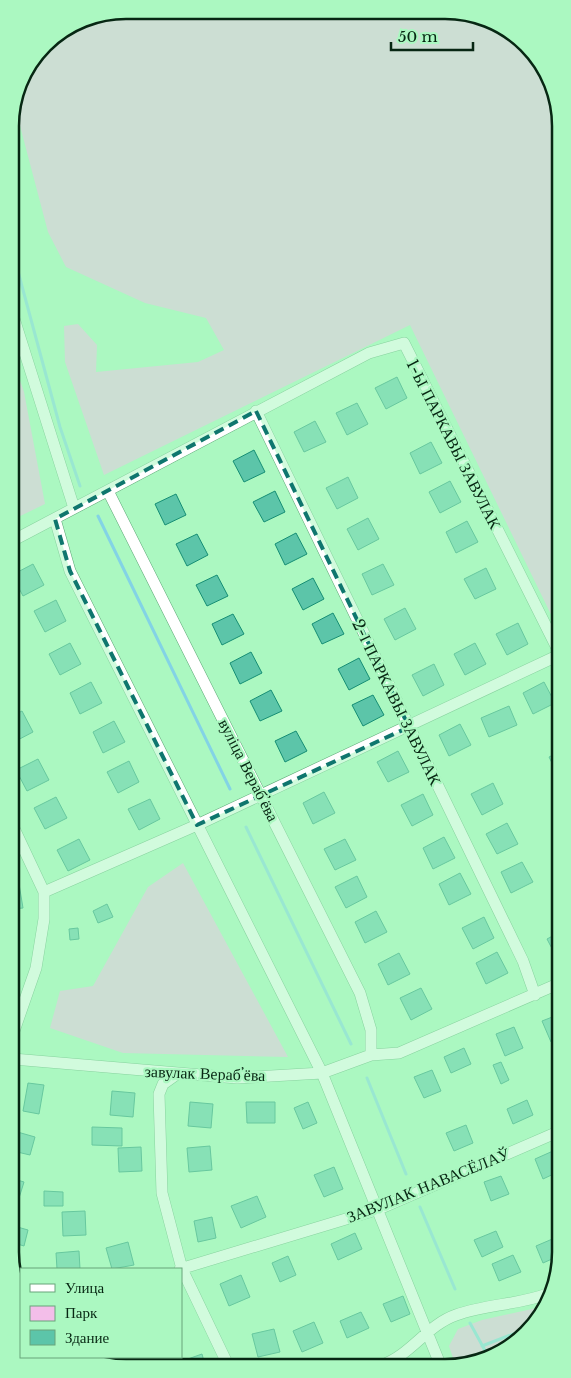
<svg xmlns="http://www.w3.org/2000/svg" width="571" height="1378" font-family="'Libre Baskerville',serif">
<rect width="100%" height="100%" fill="#abf8c1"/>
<path fill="#f3bee9" d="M125,10L468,12L522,39L557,96L559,631L410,325L104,475L65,362L64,326L78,324L97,345L96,372L198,362L224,350L206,318L145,303L66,267L48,232L14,103L22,74L49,39L82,19Z
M11,355L24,392L45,504L12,520Z
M183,863L288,1057L123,1053L50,1028L60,991L93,986L148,887Z
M541,1307L533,1328L475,1364H455L449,1346L458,1329L482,1320Z"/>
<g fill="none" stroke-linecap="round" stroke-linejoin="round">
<path stroke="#83d3e5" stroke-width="3" d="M16,264L60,427L80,486
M11,288L21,282
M98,516L230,789
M246,827L351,1044
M367,1078L406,1174
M420,1207L455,1289
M470,1323L488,1356
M482,1346L534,1326"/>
</g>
<path fill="#5cc5a9" stroke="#158e74" d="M397,377L407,398L386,409L375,388Z
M357,403L368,424L347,435L336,413Z
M315,421L326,442L304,452L294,432Z
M431,442L442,463L420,474L410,453Z
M254,450L265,472L244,482L233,461Z
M348,477L358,498L337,509L326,488Z
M450,481L461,502L440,513L429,492Z
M275,491L285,512L264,522L253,502Z
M176,494L186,515L165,525L155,504Z
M368,518L379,539L358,550L347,529Z
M467,521L478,542L456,553L446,532Z
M296,533L307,554L285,565L275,544Z
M197,534L208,555L187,566L176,544Z
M33,564L44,585L23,596L12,575Z
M383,564L394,585L372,595L362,574Z
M486,568L496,589L475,599L464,579Z
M217,575L228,596L207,606L196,585Z
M313,578L324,599L303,610L292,589Z
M56,600L66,621L45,632L34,611Z
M405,608L416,629L395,640L384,619Z
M333,613L344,634L322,644L312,624Z
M233,614L244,634L222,645L212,624Z
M518,623L528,644L507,655L496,634Z
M70,643L81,664L60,675L49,654Z
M475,643L486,664L465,675L454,654Z
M251,652L262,673L240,684L230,663Z
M359,658L370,679L349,690L338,669Z
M434,664L444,685L423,696L412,675Z
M91,682L102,703L80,714L70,693Z
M544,682L555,703L533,714L523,693Z
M271,690L282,711L260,721L250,701Z
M373,695L384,715L363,726L352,705Z
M509,706L517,725L489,737L481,718Z
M22,711L33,732L12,743V716Z
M114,721L125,742L103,753L93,732Z
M460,724L471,745L449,756L439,735Z
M296,731L307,751L285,762L275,741Z
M398,751L409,772L388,782L377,762Z
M559,752V777L549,757Z
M38,759L49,780L27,791L16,770Z
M129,761L139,782L118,793L107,772Z
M493,783L503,804L482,815L471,794Z
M324,792L335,813L313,824L303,803Z
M423,794L433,815L412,826L401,805Z
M56,797L67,818L45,829L34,808Z
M150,799L160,819L139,830L128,809Z
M507,823L518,844L497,854L486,834Z
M444,837L455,858L433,869L423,848Z
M79,839L90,860L68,871L57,850Z
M345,839L356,860L335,870L324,849Z
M522,862L533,882L511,893L501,872Z
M460,873L471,894L449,905L439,884Z
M357,876L367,897L346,908L335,887Z
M19,884L23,908L13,909V885Z
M107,904L113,917L98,923L93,911Z
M376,911L387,932L365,943L355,922Z
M484,917L494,938L473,949L462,928Z
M13,925L17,926L16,959H13Z
M78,928L79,939L70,940L69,929Z
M560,932V959L558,960L547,939Z
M497,952L508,973L486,984L476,963Z
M399,953L410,974L388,985L378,964Z
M421,988L432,1009L411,1020L400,998Z
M560,1014V1039L551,1042L542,1021Z
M514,1027L523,1048L505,1056L496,1034Z
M464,1048L471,1064L451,1073L444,1057Z
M501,1062L509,1080L501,1084L493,1065Z
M432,1070L441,1091L424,1098L414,1077Z
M28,1083L44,1085L39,1114L23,1111Z
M112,1091L135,1093L133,1117L110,1115Z
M527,1100L533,1115L513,1124L507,1109Z
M190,1102L213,1104L211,1128L188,1126Z
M246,1102H275V1123H247Z
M308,1102L317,1123L303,1129L294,1108Z
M466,1125L473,1143L454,1151L446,1133Z
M92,1127L122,1128V1146L92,1145Z
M14,1131L35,1137L30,1155L13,1151Z
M210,1146L212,1170L189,1172L187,1148Z
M141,1147L142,1171L119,1172L118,1148Z
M553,1151L560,1171L543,1179L535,1159Z
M334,1167L343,1189L324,1197L314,1175Z
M501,1176L509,1194L491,1201L484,1182Z
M14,1179L24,1182L19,1198L14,1197Z
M44,1191L63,1192V1206H44Z
M257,1196L266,1217L241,1228L231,1206Z
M85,1211L86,1235L63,1236L62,1212Z
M212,1217L216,1238L198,1242L194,1221Z
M14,1226L28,1230L24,1246L14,1243Z
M496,1231L503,1247L482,1257L474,1240Z
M355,1233L362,1249L338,1260L331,1244Z
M557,1237L561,1245V1255L543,1263L536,1246Z
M128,1242L134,1265L112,1269L106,1248Z
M79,1251L80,1269H57L56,1253Z
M513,1255L521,1272L499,1281L492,1264Z
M288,1256L296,1275L280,1282L272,1263Z
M241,1275L250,1297L229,1306L220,1284Z
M403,1296L410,1314L391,1322L383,1304Z
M361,1312L369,1328L347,1338L340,1321Z
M314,1322L323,1343L302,1352L293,1331Z
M274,1329L280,1352L258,1357L252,1334Z
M202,1354L205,1365H186L185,1360Z"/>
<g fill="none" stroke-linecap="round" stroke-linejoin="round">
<defs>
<path id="minor" d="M11,309L74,508
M256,411L523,961L535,995
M108,491L360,993L371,1030V1055
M55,519L70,571L322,1073L440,1364
M12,541L369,353L404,343L559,652
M12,824L44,892V919L36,968L13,1034
M44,892L197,825L559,655
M13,1059L237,1078L322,1073L371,1055L399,1053L560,983
M177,1074L163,1084L159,1094L162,1193L182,1269L228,1365
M180,1269L379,1209L560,1131
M382,1365C411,1355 427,1325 456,1315C486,1304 518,1305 547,1294"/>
</defs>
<use href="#minor" stroke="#5ca775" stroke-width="12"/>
<use href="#minor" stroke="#fff" stroke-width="11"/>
</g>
<path d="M0 0H571V1378H0ZM256,411L409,727L197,825L70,571L55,519Z" fill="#abf8c1" fill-opacity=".55" fill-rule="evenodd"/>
<path fill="none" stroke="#0f766e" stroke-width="4" stroke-dasharray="10 6" stroke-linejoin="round" d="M256,411L409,727L197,825L70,571L55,519Z"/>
<g text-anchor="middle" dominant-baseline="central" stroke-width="4.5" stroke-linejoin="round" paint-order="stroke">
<g font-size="16" fill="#072713" stroke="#abf8c1">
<text transform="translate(454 444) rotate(63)">1-Ы ПАРКАВЫ ЗАВУЛАК</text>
<text transform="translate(397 702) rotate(64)">2-І ПАРКАВЫ ЗАВУЛАК</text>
<text transform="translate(249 770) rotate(63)">вуліца Верабʼёва</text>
<text transform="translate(205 1073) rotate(2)">завулак Верабʼёва</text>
<text transform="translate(428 1185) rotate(-22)">ЗАВУЛАК НАВАСЁЛАЎ</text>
</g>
</g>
<path d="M0 0H571V1378H0ZM126 19H445A107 107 0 0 1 552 126V1252A107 107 0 0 1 445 1359H126A107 107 0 0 1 19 1252V126A107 107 0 0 1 126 19Z" fill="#abf8c1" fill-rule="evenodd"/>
<path fill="none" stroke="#072713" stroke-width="2.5" d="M126 19H445A107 107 0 0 1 552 126V1252A107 107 0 0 1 445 1359H126A107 107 0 0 1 19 1252V126A107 107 0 0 1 126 19Z"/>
<rect x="20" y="1268" width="162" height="90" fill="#abf8c1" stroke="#69a47b"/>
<rect x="30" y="1284" width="25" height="8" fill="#ffffff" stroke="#69a47b"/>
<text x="65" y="1293" font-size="15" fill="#072713">Улица</text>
<rect x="30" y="1306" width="25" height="15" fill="#f3bee9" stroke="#69a47b"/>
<text x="65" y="1318" font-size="15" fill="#072713">Парк</text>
<rect x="30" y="1330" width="25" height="15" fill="#5cc5a9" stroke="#69a47b"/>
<text x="65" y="1343" font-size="15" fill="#072713">Здание</text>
<path d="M391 42v8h82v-8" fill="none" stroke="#072713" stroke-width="2.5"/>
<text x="398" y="42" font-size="15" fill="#072713" stroke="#abf8c1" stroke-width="4" paint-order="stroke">50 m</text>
</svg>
